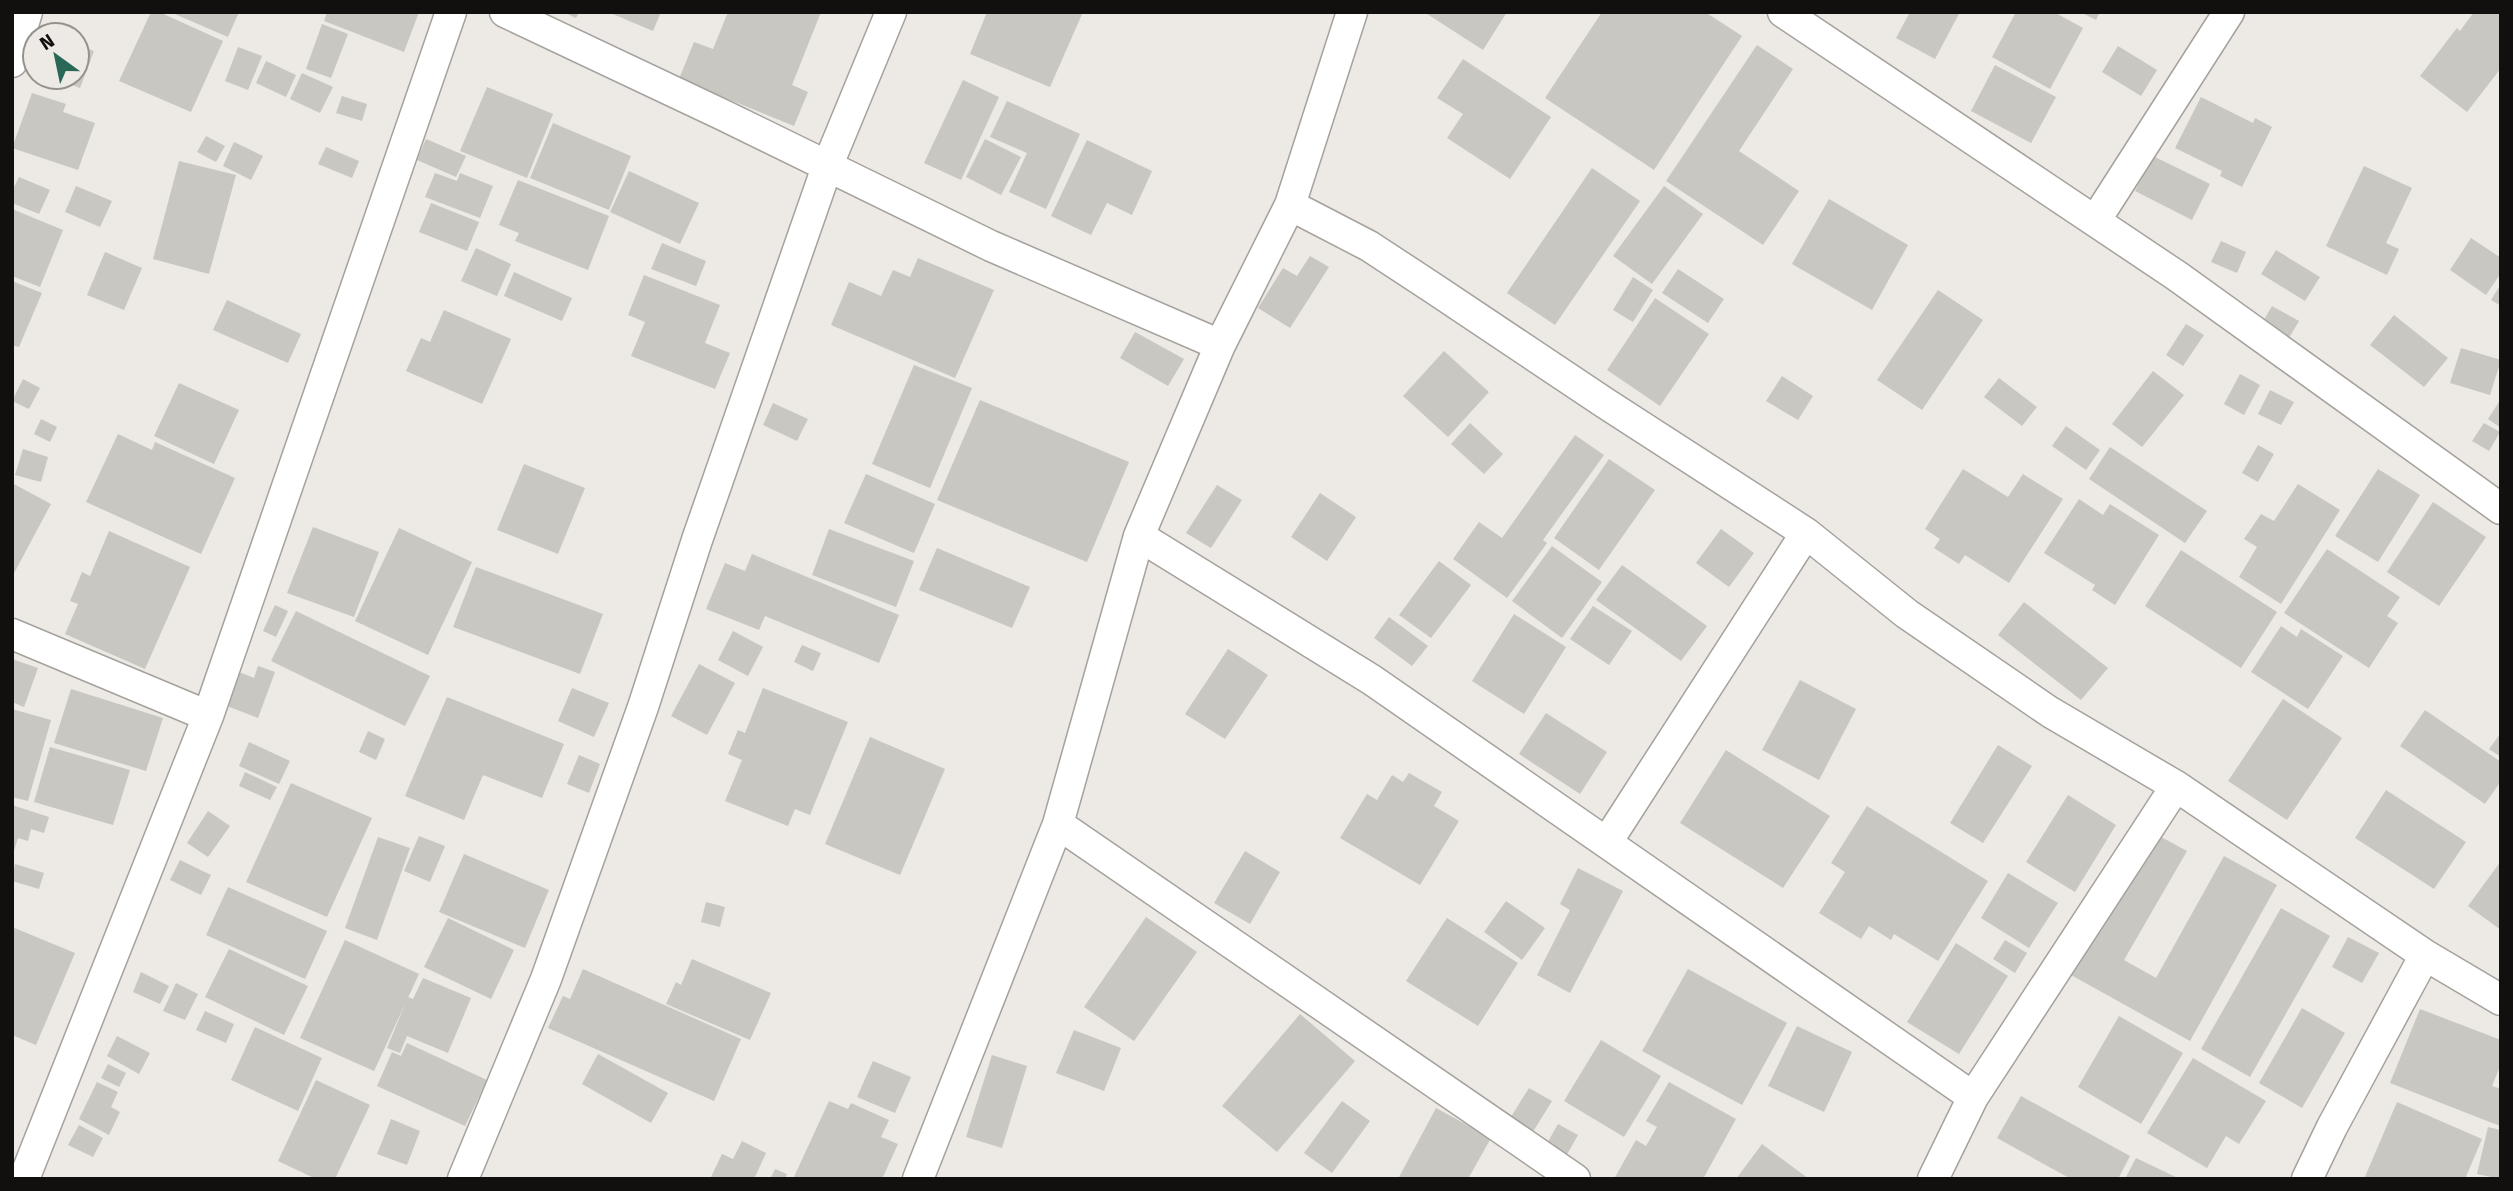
<svg xmlns="http://www.w3.org/2000/svg" width="2513" height="1191" font-family="'Fira Sans',sans-serif">
<rect width="100%" height="100%" fill="#ede9e4"/>
<path fill="#c8c7c1" d="M151,12H159L223,41L191,112L119,81Z
M170,12H239L228,37Z
M327,12H419L404,52L324,21Z
M563,12H579L576,18Z
M608,12H661L653,31Z
M728,12H821L792,85L808,92L794,126L679,79L694,42L713,49Z
M987,12H1083L1050,87L970,54Z
M1424,12H1507L1483,50Z
M1602,12H1705L1742,36L1654,170L1545,98Z
M1910,12H1960L1935,59L1896,38Z
M2016,12H2054L2083,28L2050,89L1992,57Z
M2080,12H2100L2096,20Z
M2474,12H2501V68L2467,112L2420,76L2457,28L2460,31Z
M322,24L348,34L331,78L306,69Z
M77,45L94,51L80,88L51,77H77Z
M1757,45L1793,69L1739,151L1799,191L1763,245L1666,181Z
M2118,46L2157,70L2141,96L2102,72Z
M238,47L262,56L248,90L225,81Z
M35,55V71L29,69Z
M1463,59L1551,117L1510,179L1447,138L1463,114L1437,98Z
M266,61L296,75L286,97L256,83Z
M1995,65L2056,97L2031,143L1971,111Z
M302,73L333,87L320,113L290,99Z
M963,80L999,97L961,180L924,163Z
M487,87L553,114L527,178L460,151Z
M32,93L66,104L63,112L95,123L78,170L12,148Z
M342,96L367,104L362,121L336,113Z
M2201,97L2253,123L2255,118L2272,127L2242,187L2220,176L2222,171L2175,148Z
M1007,101L1080,134L1046,209L1009,192L1027,153L990,137Z
M553,123L631,156L609,210L530,178Z
M206,136L225,146L216,162L197,152Z
M426,139L466,156L456,177L417,160Z
M985,139L1021,157L1001,195L966,177Z
M1087,140L1152,171L1132,215L1107,203L1091,235L1051,216Z
M234,142L263,156L251,180L223,166Z
M326,147L359,161L352,178L318,164Z
M2153,156L2210,184L2192,220L2135,191Z
M179,161L236,175L209,274L153,259Z
M2364,166L2412,188L2386,243L2399,249L2387,275L2326,246Z
M1592,168L1640,201L1555,325L1507,293Z
M629,171L699,203L680,244L610,212Z
M435,173L457,181L460,173L493,186L480,218L425,197Z
M19,177L50,190L39,214L12,203V191Z
M518,180L609,216L588,270L515,241L519,233L499,225Z
M76,186L112,201L100,227L65,212Z
M1664,186L1703,214L1652,284L1613,256Z
M1829,199L1908,245L1872,310L1792,264Z
M431,203L479,222L467,251L419,232Z
M12,209L63,230L40,287L12,276Z
M2471,238L2501,258V273L2486,295L2450,270Z
M2221,241L2246,252L2237,273L2211,262Z
M662,243L706,261L696,286L651,269Z
M476,248L511,264L497,296L461,281Z
M2276,250L2320,277L2305,301L2261,274Z
M105,252L142,268L124,310L87,295Z
M1310,256L1329,267L1290,328L1258,308L1283,268L1297,276Z
M918,258L994,290L955,378L831,325L849,282L881,296L893,270L910,277Z
M1678,269L1724,299L1708,323L1662,293Z
M514,272L572,298L562,321L504,296Z
M644,275L720,305L705,343L730,353L715,389L631,356L645,322L628,315Z
M1633,277L1653,290L1633,322L1613,310Z
M12,281L42,293L19,347L12,345Z
M2501,284V306L2491,300Z
M1938,290L1983,320L1922,410L1877,380Z
M1655,298L1709,334L1660,406L1607,370Z
M227,300L301,334L288,363L213,330Z
M2272,306L2299,321L2289,338L2262,323Z
M444,310L511,339L482,404L406,371L421,338L430,342Z
M2394,315L2448,358L2424,387L2370,345Z
M2186,324L2204,335L2183,366L2166,355Z
M1135,332L1184,359L1168,386L1120,358Z
M2461,348L2501,360L2490,395L2450,383Z
M1444,351L1489,392L1448,437L1403,396Z
M914,365L972,388L930,488L872,464Z
M2153,371L2184,395L2142,447L2112,424Z
M2240,374L2260,385L2244,415L2224,404Z
M1782,376L1813,396L1798,420L1766,401Z
M1999,378L2037,407L2022,426L1984,397Z
M23,379L40,388L29,409L12,401Z
M179,383L239,410L214,464L154,436Z
M2270,390L2294,402L2281,425L2258,414Z
M2501,399V428L2488,419Z
M980,400L1129,462L1087,562L937,500Z
M773,403L808,419L797,441L763,425Z
M41,419L57,427L50,442L34,434Z
M1470,423L1503,454L1484,474L1451,444Z
M2484,423L2500,432L2489,451L2472,441Z
M2066,426L2100,450L2086,470L2052,446Z
M118,434L152,450L155,442L235,478L201,554L86,502Z
M1575,435L1604,455L1543,540L1547,543L1507,598L1453,559L1479,522L1502,538Z
M2258,445L2274,454L2258,482L2242,473Z
M2110,447L2207,511L2185,543L2089,479Z
M23,449L48,457L41,482L15,475Z
M1609,459L1655,490L1599,570L1554,538Z
M524,464L585,488L558,554L497,530Z
M1963,469L2008,497L2023,474L2063,499L2009,583L1965,555L1959,564L1934,548L1940,539L1925,529Z
M2378,469L2420,495L2378,562L2335,536Z
M866,474L935,504L914,553L844,523Z
M12,483L51,504L12,577Z
M2298,484L2340,510L2281,604L2239,577L2257,547L2244,539L2261,514L2274,521Z
M1217,485L1242,500L1211,548L1186,533Z
M1320,493L1356,517L1327,561L1291,537Z
M2079,499L2103,515L2110,504L2159,535L2115,605L2092,590L2095,585L2044,553Z
M2433,502L2486,537L2439,606L2387,572Z
M313,527L379,552L354,617L287,593Z
M399,528L472,562L428,655L355,621Z
M829,529L914,561L896,607L812,575Z
M1721,529L1754,553L1729,587L1696,563Z
M109,531L190,567L145,669L65,634L78,604L70,601L82,572L90,576Z
M1552,546L1602,582L1562,638L1512,601Z
M937,548L1030,587L1012,628L919,590Z
M2327,549L2400,597L2387,616L2398,623L2369,668L2284,613Z
M2181,550L2277,612L2241,668L2145,606Z
M752,554L899,615L879,663L765,616L759,630L706,609L725,563L745,571Z
M1439,561L1471,585L1431,638L1399,615Z
M1622,565L1707,626L1681,661L1596,600Z
M476,567L603,614L580,674L453,627Z
M2024,602L2108,668L2081,700L1998,635Z
M275,605L288,611L276,637L263,631Z
M1593,606L1632,631L1609,665L1570,639Z
M296,611L430,676L405,726L271,661Z
M1514,614L1566,647L1524,714L1472,681Z
M1389,617L1428,646L1412,666L1374,638Z
M2281,626L2297,637L2301,629L2343,656L2308,709L2251,672Z
M733,631L763,647L748,676L718,660Z
M802,645L821,653L813,671L794,662Z
M1228,649L1268,675L1225,739L1185,714Z
M12,659L38,668L24,707L12,702Z
M699,664L735,683L707,735L671,716Z
M258,666L275,672L258,718L227,706L239,672L254,678Z
M1800,680L1856,709L1819,780L1762,750Z
M572,688L609,703L594,737L558,721Z
M763,688L848,722L810,815L795,809L788,826L725,801L742,760L728,754L738,730L745,733Z
M71,689L163,718L146,771L54,743Z
M447,697L564,744L542,798L483,775L464,820L405,796Z
M2283,699L2342,738L2287,820L2228,781Z
M12,709L51,720L28,801L12,797Z
M2425,710L2501,762V781L2485,804L2400,746Z
M1546,713L1607,752L1580,794L1519,754Z
M368,731L385,739L376,760L359,752Z
M2501,733V757L2489,749Z
M870,737L945,769L900,875L825,844Z
M249,742L290,761L279,784L239,766Z
M1998,745L2032,766L1983,843L1950,823Z
M50,747L130,770L113,825L34,802Z
M1726,750L1830,816L1783,888L1680,823Z
M579,755L600,764L589,793L567,784Z
M245,772L277,787L270,800L239,786Z
M1409,773L1442,792L1434,806L1459,821L1420,885L1340,838L1367,794L1377,800L1392,775L1403,782Z
M291,783L372,818L327,917L246,882Z
M2386,790L2466,842L2434,889L2355,838Z
M2068,795L2116,825L2075,892L2026,862Z
M12,805L49,817L44,833L31,829L28,841L18,838L13,854Z
M1867,806L1988,881L1938,961L1894,934L1891,940L1869,926L1861,939L1819,913L1845,872L1831,863Z
M208,811L230,826L208,857L187,843Z
M2152,832L2187,851L2124,960L2156,978L2224,856L2277,885L2190,1041L2071,975Z
M419,836L445,846L430,882L404,871Z
M378,837L410,848L377,940L345,928Z
M1245,851L1280,872L1250,924L1214,903Z
M464,854L549,890L525,948L439,912Z
M180,860L211,875L201,895L170,880Z
M2501,861V930L2468,906Z
M15,864L44,873L39,889L12,881Z
M1578,868L1623,891L1570,993L1537,975L1570,910L1560,904Z
M2008,873L2058,903L2029,948L1981,918Z
M228,887L327,931L305,979L206,935Z
M1506,901L1545,928L1522,960L1484,932Z
M706,902L725,907L720,927L701,922Z
M2281,908L2330,936L2250,1077L2201,1049Z
M1146,917L1197,952L1134,1041L1084,1007Z
M448,918L514,950L491,999L424,967Z
M1447,918L1518,963L1478,1026L1406,981Z
M12,927L75,953L36,1045L12,1035Z
M2348,937L2379,953L2362,983L2332,967Z
M345,940L419,974L374,1071L300,1038Z
M2005,940L2027,953L2015,973L1993,959Z
M1956,943L2008,976L1959,1054L1907,1022Z
M229,949L308,986L284,1035L205,997Z
M692,959L771,993L750,1040L666,1004L676,982L681,985Z
M583,969L741,1039L714,1101L548,1028L563,996L570,999Z
M1688,969L1787,1023L1742,1105L1642,1051Z
M141,972L169,986L160,1004L133,992Z
M423,978L471,998L448,1053L407,1036L400,1053L387,1048L408,997L413,999Z
M176,983L198,994L185,1020L163,1011Z
M2302,1008L2345,1033L2302,1108L2259,1083Z
M2420,1009L2501,1040V1064L2492,1086L2501,1089L2500,1126L2390,1083Z
M205,1011L234,1024L226,1043L196,1030Z
M1300,1014L1355,1061L1277,1152L1222,1106Z
M2119,1016L2183,1053L2141,1124L2078,1087Z
M1797,1026L1852,1052L1824,1112L1768,1086Z
M255,1027L322,1058L298,1111L231,1080Z
M1074,1030L1121,1048L1104,1091L1056,1073Z
M117,1036L150,1053L139,1074L107,1056Z
M1601,1040L1661,1076L1624,1137L1564,1101Z
M407,1043L487,1080L465,1126L377,1086L392,1052L401,1056Z
M598,1054L668,1093L651,1123L582,1084Z
M992,1055L1027,1066L1002,1148L966,1137Z
M2193,1058L2266,1101L2239,1144L2226,1136L2207,1168L2147,1133Z
M873,1061L911,1077L895,1113L857,1097Z
M108,1064L126,1073L119,1087L101,1078Z
M316,1080L370,1105L335,1179H316L278,1161Z
M97,1082L118,1092L111,1107L120,1112L109,1135L79,1119Z
M1669,1082L1736,1119L1703,1179H1614L1636,1140L1646,1146L1657,1127L1646,1121Z
M1529,1088L1552,1101L1531,1135L1509,1120Z
M2021,1096L2130,1156L2118,1179H2071L1997,1138Z
M829,1101L848,1109L851,1103L889,1120L881,1137L898,1144L882,1179H793Z
M1342,1101L1370,1121L1332,1173L1304,1153Z
M2397,1102L2482,1139L2465,1179H2364Z
M1436,1108L1491,1138L1468,1179H1398Z
M391,1119L420,1131L407,1165L377,1154Z
M1558,1124L1578,1135L1565,1158L1545,1147Z
M79,1125L103,1138L93,1157L68,1145Z
M2488,1127L2501,1130V1179L2477,1174Z
M742,1141L766,1153L754,1179H710L722,1154L733,1159Z
M1762,1144L1809,1179H1736Z
M2136,1158L2180,1179H2125Z
M775,1169L787,1174L785,1179H770Z"/>
<g fill="none" stroke-linecap="round" stroke-linejoin="round">
<defs>
<path id="street" d="M505,12L723,115L991,246L1220,345
M1783,12L2177,276L2501,509
M12,62L27,12
M1290,205L1369,246L1433,288L1605,403L1806,533L1907,614L2050,712L2176,786L2425,955L2501,1000
M2095,221L2229,12
M1139,536L1372,680L1973,1097
M12,634L208,716
M1058,824L1575,1179
M1607,842L1806,533
M24,1179L208,716L451,12
M463,1179L546,979L643,707L697,540L827,167L891,12
M918,1179L1058,824L1139,536L1220,345L1290,205L1352,12
M1933,1179L1973,1097L2176,786
M2307,1179L2332,1127L2425,955"/>
</defs>
<use href="#street" stroke="#a5a29d" stroke-width="33"/>
<use href="#street" stroke="#fff" stroke-width="30"/>
</g>
<rect width="2513" height="1191" fill="none" stroke="#11100e" stroke-width="28"/>
<g transform="translate(56 56) rotate(327)"><circle r="33" fill="#ede9e4" stroke="#95928e" stroke-width="2"/>
<path d="M0-5L12 26L0 18L-12 26Z" fill="#296856"/>
<text y="-10" font-size="19" font-weight="bold" text-anchor="middle" fill="#11100e">N</text>
</g>
</svg>
